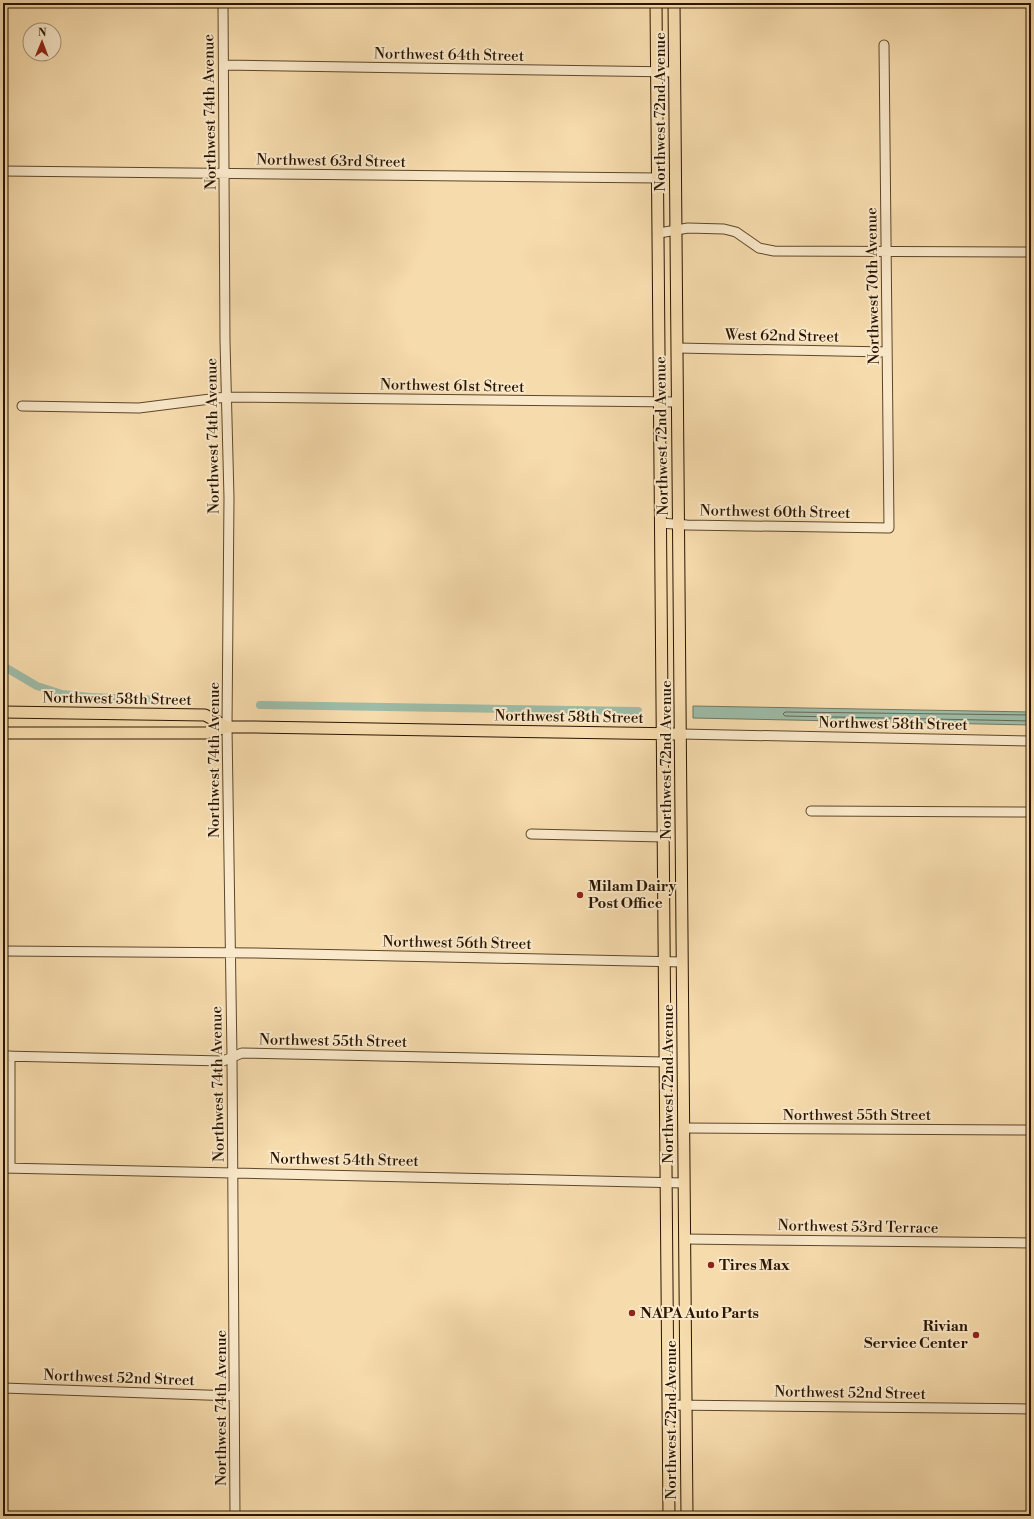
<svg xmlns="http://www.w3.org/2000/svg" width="1034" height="1519" font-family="'Libre Bodoni',serif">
<rect width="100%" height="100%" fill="#f6dbac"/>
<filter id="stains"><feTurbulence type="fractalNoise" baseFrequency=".005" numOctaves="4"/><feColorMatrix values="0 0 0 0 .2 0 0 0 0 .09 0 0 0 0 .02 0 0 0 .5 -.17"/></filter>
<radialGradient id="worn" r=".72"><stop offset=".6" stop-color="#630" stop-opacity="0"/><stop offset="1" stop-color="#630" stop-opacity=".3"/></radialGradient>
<path fill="#9dbba7" stroke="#6f7964" d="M693,706L1031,712V725L693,718Z"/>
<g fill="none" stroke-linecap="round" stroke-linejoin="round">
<path stroke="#646854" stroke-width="1" d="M1031,715L785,712L783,714L785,716L1031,721"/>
<path stroke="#9dbba7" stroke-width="8" d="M3,666L37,686L62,694L90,697L188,701
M260,705L638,711"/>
<defs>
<path id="minor" d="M223,3L225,341L229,498L227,727L232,1057L235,1516
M224,65L675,72
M3,171L658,178
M659,233L688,228L724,229L736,232L759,248L774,251L1031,252
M677,348L887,352
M22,406L139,408L226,397L677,402
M660,523L687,525L889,528L884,45
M681,734L1031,741
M811,811L1031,812
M531,834L663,837
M3,951L255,953L682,962
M3,1056L223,1061L242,1053L665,1062
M10,1056V1168
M684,1128L1031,1130
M3,1168L684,1183
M685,1239L1031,1243
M3,1388L234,1396
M668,1405L1031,1409"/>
<path id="major" d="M656,3L669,1516
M674,3L687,1516
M3,712L205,715L227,727
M3,733H206L227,727H250L681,734"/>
</defs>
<use href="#minor" stroke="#5d462b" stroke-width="11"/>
<use href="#major" stroke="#2a1500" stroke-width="13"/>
<use href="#minor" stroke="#f9e8c9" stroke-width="9"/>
<use href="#major" stroke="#f6dbac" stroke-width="11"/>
</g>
<g fill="#8f2418" stroke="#f9e8c9" stroke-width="1.5">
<circle cx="580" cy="895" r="4"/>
<circle cx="711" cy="1265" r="4"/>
<circle cx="632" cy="1313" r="4"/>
<circle cx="976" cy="1335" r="4"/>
</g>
<g text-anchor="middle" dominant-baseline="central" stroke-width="4" stroke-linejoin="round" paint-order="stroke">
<g font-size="15" fill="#2a1500" stroke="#f9e8c9">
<text transform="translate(449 55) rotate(1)">Northwest 64th Street</text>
<text transform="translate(210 112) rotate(-91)">Northwest 74th Avenue</text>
<text transform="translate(660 112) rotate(-90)">Northwest 72nd Avenue</text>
<text transform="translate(331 161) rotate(1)">Northwest 63rd Street</text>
<text transform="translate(873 286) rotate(-91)">Northwest 70th Avenue</text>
<text transform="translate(782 336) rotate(1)">West 62nd Street</text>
<text transform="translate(452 386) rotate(1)">Northwest 61st Street</text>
<text transform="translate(213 436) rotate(-91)">Northwest 74th Avenue</text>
<text transform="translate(662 436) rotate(-91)">Northwest 72nd Avenue</text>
<text transform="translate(775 512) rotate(1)">Northwest 60th Street</text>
<text transform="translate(117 699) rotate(1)">Northwest 58th Street</text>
<text transform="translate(569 717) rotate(1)">Northwest 58th Street</text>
<text transform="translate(893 724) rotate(1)">Northwest 58th Street</text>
<text transform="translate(214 760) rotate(-90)">Northwest 74th Avenue</text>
<text transform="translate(666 760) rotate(-90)">Northwest 72nd Avenue</text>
<text transform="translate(457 943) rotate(1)">Northwest 56th Street</text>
<text transform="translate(333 1041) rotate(1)">Northwest 55th Street</text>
<text transform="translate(218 1084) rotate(-91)">Northwest 74th Avenue</text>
<text transform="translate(668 1084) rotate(-90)">Northwest 72nd Avenue</text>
<text x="857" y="1115">Northwest 55th Street</text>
<text transform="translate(344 1160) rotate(1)">Northwest 54th Street</text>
<text transform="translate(858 1227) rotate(1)">Northwest 53rd Terrace</text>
<text transform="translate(119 1378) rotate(2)">Northwest 52nd Street</text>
<text transform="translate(850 1393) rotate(1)">Northwest 52nd Street</text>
<text transform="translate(221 1408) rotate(-90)">Northwest 74th Avenue</text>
<text transform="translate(671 1420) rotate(-90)">Northwest 72nd Avenue</text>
</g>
<g font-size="15" font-weight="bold" fill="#2a1500" stroke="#f9e8c9" text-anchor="start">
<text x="588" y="886">Milam Dairy<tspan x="588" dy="17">Post Office</tspan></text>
<text x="719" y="1265">Tires Max</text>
<text x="640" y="1313">NAPA Auto Parts</text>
<text x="968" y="1326" text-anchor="end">Rivian<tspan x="968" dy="17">Service Center</tspan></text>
</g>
</g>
<rect width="1034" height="1519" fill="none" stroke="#f6dbac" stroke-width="16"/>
<rect x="4" y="4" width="1026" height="1511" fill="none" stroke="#2a1500" stroke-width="2"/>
<rect x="8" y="8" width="1018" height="1503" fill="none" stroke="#2a1500"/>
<g transform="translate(42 42) rotate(1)"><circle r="19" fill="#f9e8c9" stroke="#a69479"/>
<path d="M0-3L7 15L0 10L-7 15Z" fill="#8f2418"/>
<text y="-6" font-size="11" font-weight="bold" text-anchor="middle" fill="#2a1500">N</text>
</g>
<rect width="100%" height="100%" filter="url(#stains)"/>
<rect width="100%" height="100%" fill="url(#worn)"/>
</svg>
